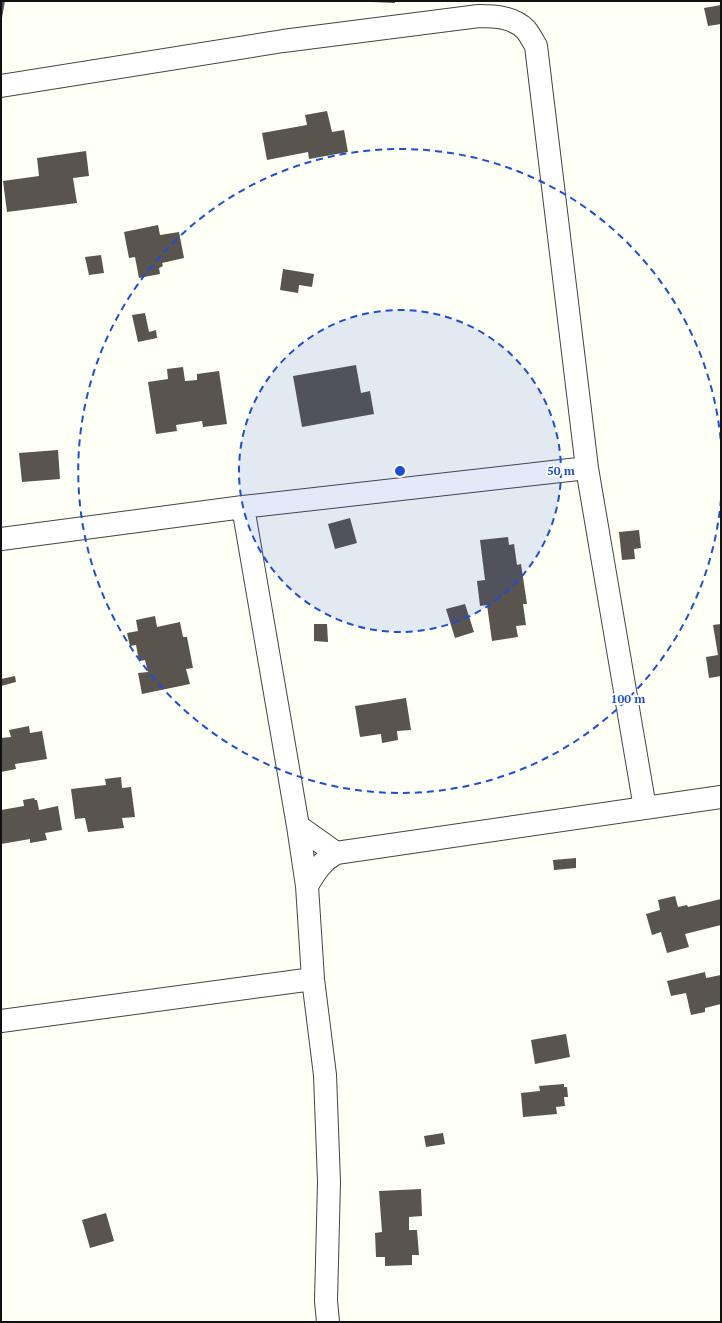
<svg xmlns="http://www.w3.org/2000/svg" width="722" height="1323" font-family="'PT Serif',serif">
<rect width="100%" height="100%" fill="#fefff5"/>
<path fill="#59544d" d="M1,1H5L2,18L1,17Z
M372,1H395V3L372,2Z
M721,5V24L708,26L704,8Z
M327,111L332,132L344,130L348,152L309,159L308,152L267,160L262,133L307,125L305,115Z
M86,151L89,176L73,178L77,203L7,212L3,181L39,176L37,158Z
M158,225L160,235L179,232L184,258L162,263L163,266L159,268L160,274L139,278L135,257L129,258L124,232Z
M101,255L104,273L89,275L85,257Z
M283,269L314,274L312,287L299,285L298,293L280,290Z
M145,313L149,332L156,330L157,338L138,342L132,315Z
M356,365L361,393L370,391L374,414L302,427L293,376Z
M183,367L185,381L197,380V374L219,371L227,424L203,427L202,421L176,425L177,431L156,434L148,382L168,379L167,369Z
M58,450L60,479L22,482L19,453Z
M350,518L357,543L335,549L328,524Z
M639,530L641,548L634,549L635,559L622,560L619,532Z
M508,537L509,545L514,544L517,565L521,564L527,604H523L526,625L516,626L518,637L492,641L487,605L480,606L477,581L485,580L480,540Z
M465,604L474,632L455,638L446,609Z
M155,616L157,627L180,622L183,637H187L193,668L186,669L190,684L142,694L138,673L148,672L145,660L139,661L136,645L130,646L127,633L138,631L136,620Z
M314,624H327L328,642L314,641Z
M721,624V676L709,678L706,657L718,655L713,625Z
M15,676L16,682L1,686V679Z
M406,698L411,730L397,731L398,740L382,743L381,734L360,737L355,706Z
M29,726L30,733L42,731L47,759L15,764L16,769L1,772V738L11,737L9,730Z
M121,777L122,788L131,787L135,817L122,818L124,828L88,832L85,818L75,819L71,789L106,785L105,779Z
M34,798L35,800H37L39,810L58,806L62,830L45,833L47,840L30,843V839L1,844V810L24,806L23,800Z
M576,858V868L554,870L553,860Z
M675,896L678,907L687,905L688,907L721,899V925L685,934L689,947L667,953L661,932L652,935L646,914L660,910L658,900Z
M705,972L706,978L721,975V1004L705,1008V1012L691,1015L686,993L671,996L667,981Z
M566,1034L570,1057L535,1064L531,1040Z
M564,1084V1087H567L568,1097H564L565,1106L556,1107L557,1114L523,1117L521,1093L540,1091L539,1086Z
M443,1133L445,1144L426,1147L424,1136Z
M421,1189L422,1216L409,1217V1230H417L419,1255H412V1265L385,1266V1257H376L375,1233L382,1232L379,1191Z
M106,1213L114,1241L90,1248L82,1220Z"/>
<g fill="none" stroke-linecap="round" stroke-linejoin="round">
<defs>
<path id="minor" d="M1,86L283,41L479,16C495,16 514,17 526,30C530,35 533,41 536,46L587,468L645,808
M243,507L298,826L307,886L313,979L325,1075L329,1182L326,1301L328,1322
M1,539L243,507L587,468
M298,826L336,853
M307,886C315,872 322,861 336,853L721,797
M1,1021L313,979"/>
</defs>
<use href="#minor" stroke="#444" stroke-width="24"/>
<use href="#minor" stroke="#fff" stroke-width="22"/>
</g>
<circle cx="400" cy="471" r="161" fill="#1d4ed8" fill-opacity=".12"/>
<g fill="none" stroke="#1d4ed8" stroke-width="2" stroke-dasharray="7 5">
<circle cx="400" cy="471" r="161"/>
<path d="M721 499A322 322 0 1 1 721 443"/>
</g>
<circle cx="400" cy="471" r="6" fill="#1d4ed8" stroke="#fff" stroke-width="2"/>
<g font-size="12" text-anchor="middle" font-weight="bold" fill="#1d4ed8" stroke="#fff" stroke-width="4" stroke-linejoin="round" paint-order="stroke">
<text x="561" y="475">50 m</text>
<text x="628" y="703">100 m</text>
</g>
<rect width="722" height="1323" fill="none" stroke="#111111" stroke-width="4"/>
</svg>
